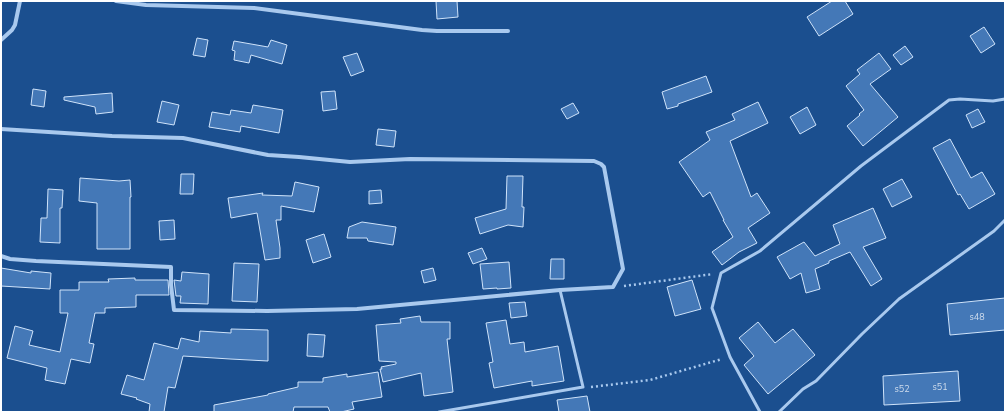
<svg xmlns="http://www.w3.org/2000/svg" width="1006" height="413" font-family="'Nunito Sans',sans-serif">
<rect width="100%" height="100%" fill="#1b4f8f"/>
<path fill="#4478b7" stroke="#cfe3fa" d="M436,1H457L458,17L437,19Z
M832,1H845L853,14L819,36L807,17Z
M984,27L995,44L981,53L970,36Z
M197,38L208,40L205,57L193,55Z
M271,40L287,45L282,64L251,55L249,63L234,60L235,51L232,50L234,41L268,47Z
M905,46L913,57L901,65L893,55Z
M357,53L364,71L351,76L343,57Z
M879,53L891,69L870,84L898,117L863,146L847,126L860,115L859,114L864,110L846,86L860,74L857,70Z
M706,76L712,92L678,104V106L667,109L662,92Z
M33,89L46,91L44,107L31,105Z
M335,91L337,109L323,111L321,92Z
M112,93L113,112L96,114L95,107L64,100V97Z
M162,101L179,105L174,125L157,122Z
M758,102L768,123L730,141L751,197L757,193L770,213L748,228L757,243L739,252L722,265L712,252L733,237L723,220H724L710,192L703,197L679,162L710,140L706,132L735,120L732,114Z
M573,103L579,113L567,119L561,109Z
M253,105L283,110L279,133L241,126L240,132L209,127L212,112L230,115L231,110L251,113Z
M807,107L816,125L800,134L790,117Z
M978,109L985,122L972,128L966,115Z
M378,129L396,131L394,147L376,145Z
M950,139L971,178L982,172L995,194L969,209L960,194L958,195L933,148Z
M181,174H194L193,194H180Z
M507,176H523L522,207H524L523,227L508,225L480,234L475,218L506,209Z
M80,178L119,181L130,180L131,197H130V249H97V203L79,201Z
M902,179L912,197L892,207L883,189Z
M295,182L319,187L314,212L281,206V220H276L280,248V258L265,260L257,213L231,218L228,198L263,193L262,195L292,196Z
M48,189L63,190L62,208H60V243L40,242L41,218H47Z
M381,190L382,203L369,204V191Z
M873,208L886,238L863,247L882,279L871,286L850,252L829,261V263L815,269L820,289L806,293L801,273L790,279L777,257L804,242L815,256L840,244L833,225Z
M174,220L175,239L160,240L159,221Z
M362,222L396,227L393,245L368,241L367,238H347L349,227Z
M324,234L331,257L313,263L306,240Z
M482,248L487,259L473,264L468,253Z
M551,259H564V279H550Z
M509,262L511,288L497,289V288L483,289L480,264Z
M234,263L259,264L257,302L232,301Z
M1,268L31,273V271L51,273L50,289L1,286Z
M433,268L436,280L424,283L421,271Z
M182,272L209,274L208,304L180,303L181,296H176L174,280L181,281Z
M135,278V280H168L169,295H136V307L105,308V313H95L89,343L94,344L90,363L71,359L65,384L45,380L47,368L7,358L15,326L33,331L29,345L60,352L68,313H60V290H79V282H109L108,279Z
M692,280L701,309L675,316L667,287Z
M1005,298V330L950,335L947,304Z
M525,302L527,316L511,318L509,303Z
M420,316L421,322H450V339H447L453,392L424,396L421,373L383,382L380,369H382L381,367L396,364V362L379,361L376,325L401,323L400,319Z
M506,320L510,344L524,342L525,352L558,346L564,381L532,386V381L494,388L489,363L493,362L486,323Z
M758,322L775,343L793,329L815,355L768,394L744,365L754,356L739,338Z
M231,329L268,330V361L230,359L183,356L175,388L168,387L164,412H149L150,404L136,399L137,398L121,394L127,375L144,380L154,343L178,349L181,338L199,342L200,331L231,333Z
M308,334L325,335L323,357L307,356Z
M958,371L960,401L884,405L883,376Z
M378,372L382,397L352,402L354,409L341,412H330L328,407H294L293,412H214V405L268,395V394L298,387V382H323V378L347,374V377Z
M587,396L590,412H559L557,400Z"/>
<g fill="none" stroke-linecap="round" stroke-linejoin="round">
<path stroke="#a9c9ee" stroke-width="2.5" stroke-dasharray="2 3" stroke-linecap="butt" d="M624,286L713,274
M591,387L650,380L722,359"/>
<path stroke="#a9c9ee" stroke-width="3" d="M439,412L583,387L560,290
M760,412L730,357L712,308L721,273L760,251L861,166L949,100L960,99L993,101L1005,99
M779,412L803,389L816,381L862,334L899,299L994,231L1005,220"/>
<path stroke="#a9c9ee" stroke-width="4" d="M116,1L146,5L254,8L422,30L437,31H508
M1,40L12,30L15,25L20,1
M1,129L112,136L183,138L268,155L299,157L350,162L410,159L594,161L601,164L604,167L623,269L613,287L560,290L357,309L267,311L174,310L171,285V267L36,261L10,259L1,256"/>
</g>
<g text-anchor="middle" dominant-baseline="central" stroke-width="3" stroke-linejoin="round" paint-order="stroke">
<g font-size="9" fill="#d0dded">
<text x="977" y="317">s48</text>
<text x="940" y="387">s51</text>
<text x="902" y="389">s52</text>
</g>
</g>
<rect width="1006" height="413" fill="none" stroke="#ffffff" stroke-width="4"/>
</svg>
